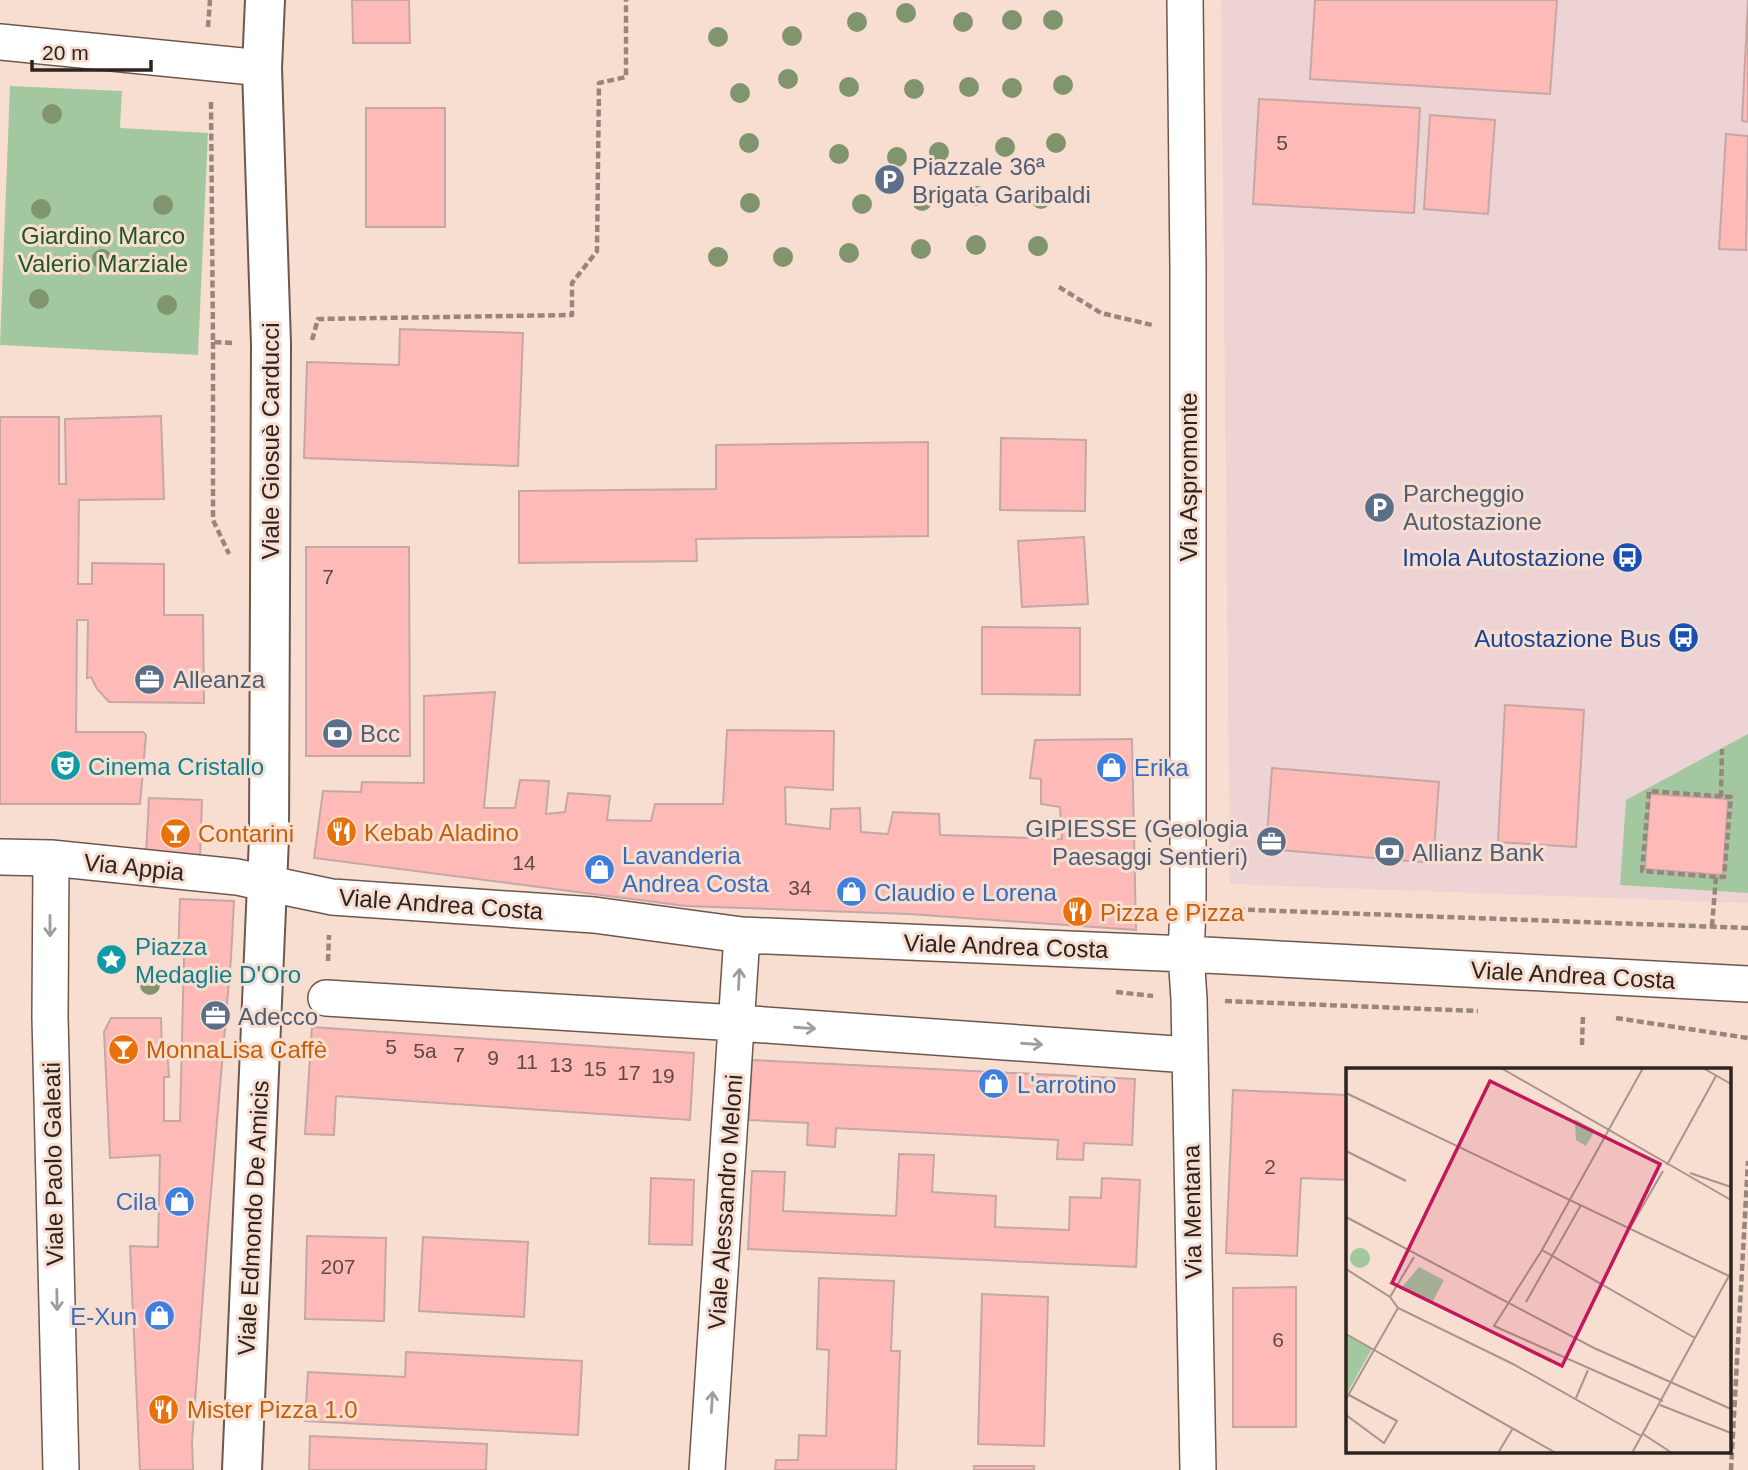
<svg xmlns="http://www.w3.org/2000/svg" width="1748" height="1470" font-family="Helvetica,sans-serif">
<rect width="100%" height="100%" fill="#f8ded1"/>
<path fill="#edd3d3" d="M1221,0H1748V903L1230,884Z"/>
<path fill="#a3c8a0" d="M10,86L122,91L120,128L208,133L198,355L0,345Z
M1748,734V893L1620,885L1626,800Z"/>
<path fill="#febab6" stroke="#c5a8a6" stroke-width="2" d="M352,0H409L410,43H353Z
M1315,0H1557L1550,94L1310,79Z
M1748,0V122L1742,121Z
M1259,99L1420,108L1414,213L1253,204Z
M366,108H445V227H366Z
M1430,115L1495,120L1488,214L1424,209Z
M1726,134L1748,136L1746,250L1719,249Z
M400,329L523,333L518,466L304,458L307,362L399,365Z
M161,416L164,499L79,500L78,584H92V563L164,564V615H203L204,703L109,702L97,689L91,677L87,678L88,620H77L76,732H143L146,735L140,804H0V417H59V484H66L65,419Z
M1001,438L1086,440L1085,511L1000,510Z
M928,442V536L696,539L697,561L519,563V491L716,489V445Z
M1084,537L1088,604L1022,607L1018,541Z
M306,547H409L410,756H306Z
M982,627L1080,628V695L982,694Z
M495,692L484,808H515L520,780L549,781L546,814L565,812L568,793L610,796L607,820L651,821L655,804H723L727,730L834,731L833,790L785,787L786,824L830,829L831,809L860,808L861,832L888,834L893,812L939,814L940,835L1062,839L1060,807L1041,804V779L1030,778L1035,740L1132,739L1136,930L909,914L686,906L314,858L323,791L361,792L362,782L424,783V696Z
M1505,705L1584,710L1576,847L1498,842Z
M1272,768L1439,782L1433,863L1266,849Z
M1650,794L1728,799L1723,875L1645,869Z
M149,798L202,800L200,858L146,855Z
M180,899L234,901L231,958L208,1227L192,1442L193,1470H140L130,1246L158,1247L160,1155L110,1158L104,1032L111,1018H161L162,1049L167,1048L169,1077H164V1121H180L184,956H178Z
M312,1027L694,1053L690,1120L336,1096L334,1135L305,1134Z
M752,1060L1135,1079L1132,1145L1084,1143L1083,1160L1057,1159L1058,1140L836,1128L835,1147L807,1145L808,1123L749,1120Z
M1233,1090L1347,1095V1180L1301,1178L1297,1256L1226,1253Z
M899,1154L934,1155L932,1192L996,1196L995,1227L1069,1230L1070,1197L1101,1198L1102,1178L1140,1180L1136,1267L748,1249L752,1171L785,1172L783,1211L896,1216Z
M651,1178L694,1180L692,1245L649,1244Z
M307,1236L386,1238L384,1321L305,1319Z
M423,1237L528,1242L524,1317L419,1311Z
M819,1278L894,1281L891,1351H900L896,1470H775L776,1460H798L799,1435L826,1436L829,1350L817,1349Z
M1296,1287V1427H1233V1288Z
M982,1294L1048,1297L1044,1446L978,1444Z
M406,1352L582,1361L578,1435L305,1421L308,1372L405,1377Z
M310,1436L487,1444L486,1470H309Z
M974,1466H1034V1470H974Z"/>
<g fill="none" stroke-linecap="round" stroke-linejoin="round">
<defs>
<path id="street" d="M1185,0L1188,268V908L1186,954L1189,999L1198,1470
M0,42L262,68
M0,857L51,858L237,877L332,897L594,915L742,935L1186,954L1748,984
M51,858L50,1017L61,1470
M326,998L737,1023L1189,1055
M707,1470L742,935"/>
<path id="secondary" d="M242,1470L269,838L271,344L262,68L265,0"/>
</defs>
<use href="#street" stroke="#6e584d" stroke-width="38"/>
<use href="#secondary" stroke="#6e584d" stroke-width="42"/>
<path stroke="#98867d" stroke-width="4.5" stroke-dasharray="7 3.5" stroke-linecap="butt" d="M208,27L210,0
M211,102L213,342L234,343
M1059,287L1101,313L1152,325
M312,340L318,319L572,315V283L597,251L599,83L626,77V0
M213,342V520L229,554
M1721,797L1722,749
M1227,909L1748,928
M1712,926L1716,877H1724L1731,797L1649,791L1642,871L1716,877
M328,961L329,935
M1116,992L1153,996
M1225,1001L1478,1011
M1616,1018L1748,1038
M1582,1045L1583,1015
M1731,1470L1748,1161"/>
<use href="#street" stroke="#fff" stroke-width="35"/>
<use href="#secondary" stroke="#fff" stroke-width="38"/>
</g>
<g fill="#80946e">
<circle cx="906" cy="13" r="10"/>
<circle cx="1012" cy="20" r="10"/>
<circle cx="1053" cy="20" r="10"/>
<circle cx="857" cy="22" r="10"/>
<circle cx="963" cy="22" r="10"/>
<circle cx="792" cy="36" r="10"/>
<circle cx="718" cy="37" r="10"/>
<circle cx="788" cy="79" r="10"/>
<circle cx="1063" cy="85" r="10"/>
<circle cx="849" cy="87" r="10"/>
<circle cx="969" cy="87" r="10"/>
<circle cx="1012" cy="88" r="10"/>
<circle cx="914" cy="89" r="10"/>
<circle cx="740" cy="93" r="10"/>
<circle cx="52" cy="114" r="10"/>
<circle cx="749" cy="143" r="10"/>
<circle cx="1056" cy="143" r="10"/>
<circle cx="1005" cy="147" r="10"/>
<circle cx="939" cy="152" r="10"/>
<circle cx="839" cy="154" r="10"/>
<circle cx="897" cy="157" r="10"/>
<circle cx="977" cy="196" r="10"/>
<circle cx="1041" cy="199" r="10"/>
<circle cx="922" cy="201" r="10"/>
<circle cx="750" cy="203" r="10"/>
<circle cx="862" cy="204" r="10"/>
<circle cx="163" cy="205" r="10"/>
<circle cx="41" cy="209" r="10"/>
<circle cx="976" cy="245" r="10"/>
<circle cx="1038" cy="246" r="10"/>
<circle cx="921" cy="249" r="10"/>
<circle cx="849" cy="253" r="10"/>
<circle cx="718" cy="257" r="10"/>
<circle cx="783" cy="257" r="10"/>
<circle cx="102" cy="259" r="10"/>
<circle cx="39" cy="299" r="10"/>
<circle cx="167" cy="305" r="10"/>
<circle cx="150" cy="985" r="10"/>
</g>
<defs><path id="oneway-shaft" d="M-6 0H5M1.5-3L5.5 0L1.5 3" fill="none" stroke-width="1.6" stroke-linecap="round" stroke-linejoin="round" transform="scale(1.75)"/></defs>
<g stroke="#a09c9a">
<use href="#oneway-shaft" transform="translate(50 926) rotate(90)"/>
<use href="#oneway-shaft" transform="translate(739 979) rotate(-87)"/>
<use href="#oneway-shaft" transform="translate(805 1028) rotate(4)"/>
<use href="#oneway-shaft" transform="translate(1032 1044) rotate(4)"/>
<use href="#oneway-shaft" transform="translate(57 1300) rotate(89)"/>
<use href="#oneway-shaft" transform="translate(712 1402) rotate(-86)"/>
</g>
<defs>
<symbol id="parking-disc" viewBox="-11 -11 22 22"><circle r="9.5" fill="#5c6f8a" stroke="#f8ded1"/><path d="M-3.5-5.5H1a3.5 3.5 0 0 1 0 7H-1V5.5H-3.5ZM-1-3.4V-.6H.8a1.4 1.4 0 0 0 0-2.8Z" fill="#fff"/></symbol>
<symbol id="bus-disc" viewBox="-11 -11 22 22"><circle r="9.5" fill="#1a4fb4" stroke="#f8ded1"/><path d="M-5-6H5V4H4V6H2V4H-2V6H-4V4H-5ZM-3.5-4V0h7V-4ZM-3.5 1.2v1.5H-2V1.2ZM2 1.2v1.5H3.5V1.2Z" fill="#fff"/></symbol>
<symbol id="office-disc" viewBox="-11 -11 22 22"><circle r="9.5" fill="#5c6f8a" stroke="#f8ded1"/><path d="M-6-3h4V-5.5h4V-3h4V5H-6ZM-1-4.5V-3h2v-1.5ZM-6 0V1H6V0Z" fill="#fff"/></symbol>
<symbol id="bank-disc" viewBox="-11 -11 22 22"><circle r="9.5" fill="#5c6f8a" stroke="#f8ded1"/><path d="M-6-4H6V4H-6ZM0-2.3a2.3 2.3 0 1 0 0 4.6a2.3 2.3 0 1 0 0-4.6Z" fill="#fff"/></symbol>
<symbol id="theatre-disc" viewBox="-11 -11 22 22"><circle r="9.5" fill="#0f9aa8" stroke="#f8ded1"/><path d="M-5-5.5Q0-4 5-5.5V0Q5 5 0 6Q-5 5-5 0ZM-3.3-2.5H-1v1.5H-3.3ZM1-2.5H3.3v1.5H1ZM-2.8 1Q0 5.5 2.8 1Z" fill="#fff"/></symbol>
<symbol id="shop-disc" viewBox="-11 -11 22 22"><circle r="9.5" fill="#3f7fe0" stroke="#f8ded1"/><path d="M-5-2.5h2.3a2.7 3.5 0 0 1 5.4 0H5L5.5 6h-11ZM-1.5-2.5h3a1.5 2.3 0 0 0-3 0Z" fill="#fff"/></symbol>
<symbol id="restaurant-disc" viewBox="-11 -11 22 22"><circle r="9.5" fill="#e8710a" stroke="#f8ded1"/><path d="M-5-6h1v4h1v-4h1v4h1v-4h1v5L-1.5 .5V6h-2V.5L-5-1ZM5-6V6H3V1.5H1.5Q1.5-4 5-6Z" fill="#fff"/></symbol>
<symbol id="bar-disc" viewBox="-11 -11 22 22"><circle r="9.5" fill="#e8710a" stroke="#f8ded1"/><path d="M-6-5H6L.8 .8V4.5H3.5V6h-7V4.5H-.8V.8Z" fill="#fff"/></symbol>
<symbol id="sight-disc" viewBox="-11 -11 22 22"><circle r="9.5" fill="#0f9aa8" stroke="#f8ded1"/><path d="M0-6L1.8-2.2L6-1.7L2.9 1.2L3.7 5.4L0 3.3L-3.7 5.4L-2.9 1.2L-6-1.7L-1.8-2.2Z" fill="#fff"/></symbol>
</defs>
<g fill-rule="evenodd">
<use href="#parking-disc" x="872" y="162" width="35" height="35"/>
<use href="#parking-disc" x="1362" y="490" width="35" height="35"/>
<use href="#bus-disc" x="1610" y="540" width="35" height="35"/>
<use href="#bus-disc" x="1666" y="620" width="35" height="35"/>
<use href="#office-disc" x="132" y="662" width="35" height="35"/>
<use href="#bank-disc" x="320" y="716" width="35" height="35"/>
<use href="#theatre-disc" x="48" y="748" width="35" height="35"/>
<use href="#shop-disc" x="1094" y="750" width="35" height="35"/>
<use href="#restaurant-disc" x="324" y="814" width="35" height="35"/>
<use href="#bar-disc" x="158" y="816" width="35" height="35"/>
<use href="#office-disc" x="1254" y="824" width="35" height="35"/>
<use href="#bank-disc" x="1372" y="834" width="35" height="35"/>
<use href="#shop-disc" x="582" y="852" width="35" height="35"/>
<use href="#shop-disc" x="834" y="874" width="35" height="35"/>
<use href="#restaurant-disc" x="1060" y="894" width="35" height="35"/>
<use href="#sight-disc" x="94" y="942" width="35" height="35"/>
<use href="#office-disc" x="198" y="998" width="35" height="35"/>
<use href="#bar-disc" x="106" y="1032" width="35" height="35"/>
<use href="#shop-disc" x="976" y="1066" width="35" height="35"/>
<use href="#shop-disc" x="162" y="1184" width="35" height="35"/>
<use href="#shop-disc" x="142" y="1298" width="35" height="35"/>
<use href="#restaurant-disc" x="146" y="1392" width="35" height="35"/>
</g>
<g text-anchor="middle" dominant-baseline="central" stroke-width="6" stroke-linejoin="round" paint-order="stroke">
<g font-size="21" fill="#614a45">
<text x="1282" y="142">5</text>
<text x="328" y="576">7</text>
<text x="524" y="862">14</text>
<text x="800" y="887">34</text>
<text x="391" y="1046">5</text>
<text x="425" y="1050">5a</text>
<text x="459" y="1054">7</text>
<text x="493" y="1057">9</text>
<text x="527" y="1061">11</text>
<text x="561" y="1064">13</text>
<text x="595" y="1068">15</text>
<text x="629" y="1072">17</text>
<text x="663" y="1075">19</text>
<text x="1270" y="1166">2</text>
<text x="338" y="1266">207</text>
<text x="1278" y="1339">6</text>
</g>
<g font-size="24" fill="#4e5e75" stroke="#f8ded1" text-anchor="start">
<text x="912" y="166">Piazzale 36ª<tspan x="912" dy="28">Brigata Garibaldi</tspan></text>
<text x="1403" y="493">Parcheggio<tspan x="1403" dy="28">Autostazione</tspan></text>
<text x="173" y="679">Alleanza</text>
<text x="360" y="733">Bcc</text>
<text x="1248" y="828" text-anchor="end">GIPIESSE (Geologia<tspan x="1248" dy="28">Paesaggi Sentieri)</tspan></text>
<text x="1412" y="852">Allianz Bank</text>
<text x="238" y="1016">Adecco</text>
</g>
<g font-size="24" fill="#1e581d" stroke="#f8ded1">
<text x="103" y="235">Giardino Marco<tspan x="103" dy="28">Valerio Marziale</tspan></text>
</g>
<g font-size="24" fill="#2d241f" stroke="#f8ded1">
<text transform="translate(270 441) rotate(-90)">Viale Giosuè Carducci</text>
<text transform="translate(1188 477) rotate(-90)">Via Aspromonte</text>
<text transform="translate(134 867) rotate(6)">Via Appia</text>
<text transform="translate(441 904) rotate(4)">Viale Andrea Costa</text>
<text transform="translate(1006 946) rotate(2)">Viale Andrea Costa</text>
<text transform="translate(1573 975) rotate(3)">Viale Andrea Costa</text>
<text transform="translate(53 1164) rotate(-91)">Viale Paolo Galeati</text>
<text transform="translate(725 1202) rotate(-86)">Viale Alessandro Meloni</text>
<text transform="translate(1192 1212) rotate(-91)">Via Mentana</text>
<text transform="translate(253 1218) rotate(-87)">Viale Edmondo De Amicis</text>
</g>
<g font-size="24" fill="#164399" stroke="#f8ded1" text-anchor="end">
<text x="1605" y="557">Imola Autostazione</text>
<text x="1661" y="638">Autostazione Bus</text>
</g>
<g font-size="24" fill="#0d838f" stroke="#f8ded1" text-anchor="start">
<text x="88" y="766">Cinema Cristallo</text>
<text x="135" y="946">Piazza<tspan x="135" dy="28">Medaglie D'Oro</tspan></text>
</g>
<g font-size="24" fill="#366cbe" stroke="#f8ded1" text-anchor="start">
<text x="1134" y="767">Erika</text>
<text x="622" y="855">Lavanderia<tspan x="622" dy="28">Andrea Costa</tspan></text>
<text x="874" y="892">Claudio e Lorena</text>
<text x="1017" y="1084">L'arrotino</text>
<text x="157" y="1201" text-anchor="end">Cila</text>
<text x="137" y="1316" text-anchor="end">E-Xun</text>
</g>
<g font-size="24" fill="#c56008" stroke="#f8ded1" text-anchor="start">
<text x="364" y="832">Kebab Aladino</text>
<text x="198" y="833">Contarini</text>
<text x="1100" y="912">Pizza e Pizza</text>
<text x="146" y="1049">MonnaLisa Caffè</text>
<text x="187" y="1409">Mister Pizza 1.0</text>
</g>
</g>
<g transform="translate(1346 1068)">
<rect width="385" height="385" fill="#f8ded1"/>
<path d="M229,51L249,62L240,78L230,72ZM4 190a10 10 0 1 1 20 0a10 10 0 1 1-20 0ZM73,199L98,212L86,235L56,219ZM0,267L26,281L0,327L1,311Z" fill="#a3c8a0"/>
<path fill="none" stroke="#a7948a" stroke-width="2" d="M155,0L385,132M297,0L196,182L148,258L317,333M357,0L385,16M0,25L383,208M0,83L60,113M321,97L370,8M344,105L385,119M0,149L248,280L385,341M284,160L317,103M196,182L349,270M0,201L44,229L52,240L167,296L295,368M44,229L68,189M180,234L235,137M0,266L210,385M230,330L242,302M0,331L52,240M314,337L385,365M0,347L38,375L51,353L3,327M297,366L326,385M152,385L167,360M286,385L384,206"/>
<path fill="#c2185b" fill-opacity="0.15" stroke="#c2185b" stroke-width="3.5" d="M144,13L314,96L216,298L46,215Z"/>
<rect width="385" height="385" fill="none" stroke="#2d241f" stroke-width="3.5"/>
</g>
<path d="M32 60v10h119v-10" fill="none" stroke="#2d241f" stroke-width="3.5"/>
<text x="42" y="60" font-size="21" fill="#2d241f" stroke="#f8ded1" stroke-width="5" paint-order="stroke">20 m</text>
</svg>
